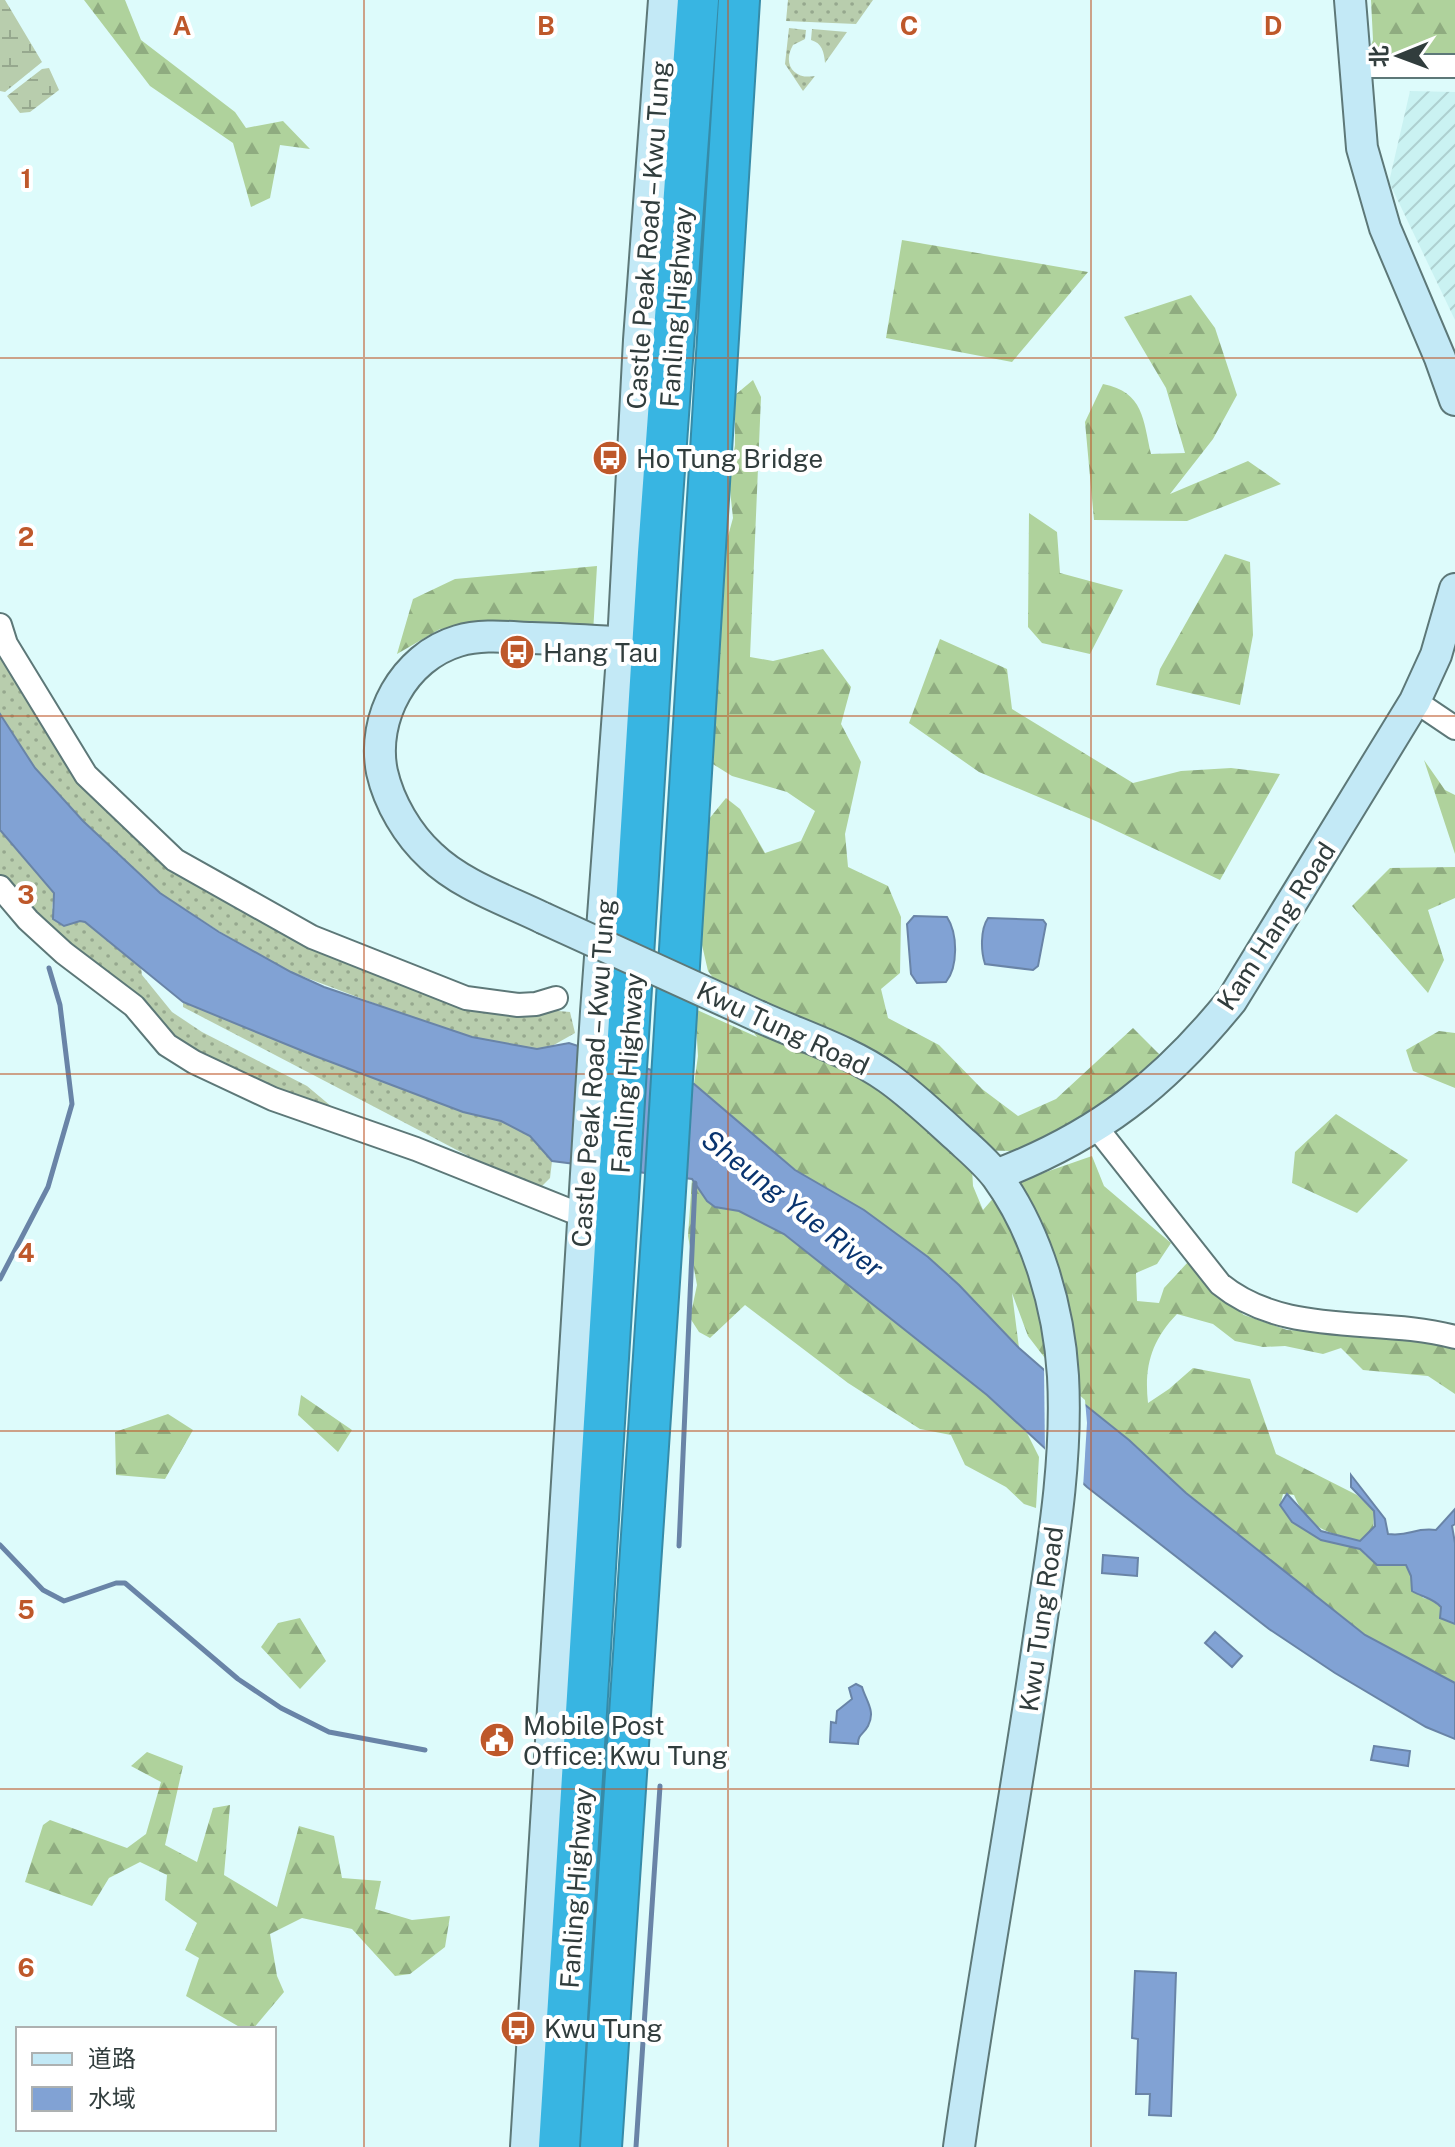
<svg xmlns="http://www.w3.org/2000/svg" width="1455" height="2147" font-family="'Public Sans','Noto Sans SC',sans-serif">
<defs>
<pattern id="industrial-furrows" width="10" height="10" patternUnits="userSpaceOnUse" patternTransform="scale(2)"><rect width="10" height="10" fill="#caf2f2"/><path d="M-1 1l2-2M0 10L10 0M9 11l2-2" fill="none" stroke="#aed0d0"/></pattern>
<pattern id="grass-dots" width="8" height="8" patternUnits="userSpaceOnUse" patternTransform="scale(2)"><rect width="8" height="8" fill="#b8cdad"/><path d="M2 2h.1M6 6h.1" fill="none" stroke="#96a88e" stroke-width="1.8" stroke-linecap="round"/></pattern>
<pattern id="forest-firs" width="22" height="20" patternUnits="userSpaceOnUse" patternTransform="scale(2)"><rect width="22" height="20" fill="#afd29c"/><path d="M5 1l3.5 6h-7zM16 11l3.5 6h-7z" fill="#8fac80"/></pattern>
<pattern id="wetland-marsh" width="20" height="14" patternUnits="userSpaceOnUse" patternTransform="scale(2)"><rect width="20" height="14" fill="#b8cdad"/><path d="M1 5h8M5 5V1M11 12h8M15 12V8" fill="none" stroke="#96a88e"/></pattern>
</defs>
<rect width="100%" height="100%" fill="#ddfbfb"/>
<path fill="url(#industrial-furrows)" d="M1410,91L1455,92V320L1389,182Z"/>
<path fill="url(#grass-dots)" d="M788,0H873L856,24L786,21Z
M789,28L806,30L805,39L793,45C782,64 794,80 815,76L803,91L785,64Z
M812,29L847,32L825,63C824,52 822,43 811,40Z
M0,651L79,778L181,874L463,1003L570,1012L575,1033L552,1046L537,1049L522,1047L472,1037L400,1013L291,972L222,933L160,893L83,821L35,768L0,714Z
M0,830L54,893L52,908L64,926L80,921L85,922L141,967L142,975L172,1012L202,1032L307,1086L344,1117L223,1067L174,1040L70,946L0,875Z
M183,1002L315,1056L463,1112L501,1121L530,1136L552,1161L550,1178L540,1188L499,1172L183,1007Z"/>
<path fill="url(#forest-firs)" d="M84,0H125L141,40L235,112L246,128L283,121L310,149L280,145L270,198L251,207L233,143L150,86Z
M1371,0H1455V60L1366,59L1373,40Z
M902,240L1088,272L1012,362L886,338Z
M1191,295L1215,328L1237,395L1213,439L1170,494L1248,461L1281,484L1187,521L1094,520L1085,422L1103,384C1144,392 1143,420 1151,454L1185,453L1166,388L1124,317Z
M753,380L761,397L750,657L773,661L823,649L851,687L841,724L861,762L845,834L848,867L888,886L901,917L900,973L881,989L888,1018L939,1045L982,1089L1018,1116L1056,1099L1133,1028L1167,1062L1049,1144L1011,1151L971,1150L973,1186L983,1210L1003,1187L1092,1156L1104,1186L1171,1243L1157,1264L1136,1273L1137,1301L1159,1303L1164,1288L1188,1262L1208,1287L1244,1315L1287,1330L1342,1333L1455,1344V1394L1428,1376L1363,1370L1341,1348L1323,1354L1285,1346L1263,1347L1235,1341L1213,1324L1177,1314C1151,1341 1144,1367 1148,1403L1169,1389L1193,1368L1250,1379L1276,1454L1357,1495L1374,1511L1373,1533L1359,1541C1326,1532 1309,1530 1294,1495L1283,1494L1280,1506L1321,1540L1360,1549L1366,1556L1406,1561L1423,1598L1435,1600L1455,1623V1683L1365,1635L1186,1493L1129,1440L1074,1396L1028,1336L1012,1293L1019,1348L959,1285L928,1257L864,1210L795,1170L694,1084L698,1056L695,1009L757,1037L708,971L699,932L709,819L726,798L740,809L765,853L801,841L815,811L787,792L732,776L708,761L712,626L723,599L717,576L733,518L729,481L735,445V395Z
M1029,513L1057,532L1060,573L1123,590L1090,654L1042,643L1028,627Z
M1225,554L1250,562L1253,635L1240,705L1156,685L1160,669Z
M597,566L593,633L491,624L440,629L397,654L413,599L455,579Z
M940,639L1007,669L1012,709L1133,783L1181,771L1231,768L1280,774L1220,880L1098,822L979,772L909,723Z
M1424,760L1445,790L1455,795V854Z
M1455,867V898L1428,910L1444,960L1428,993L1352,906L1390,868Z
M1439,1031L1455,1033V1088L1413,1071L1406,1050Z
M1336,1114L1408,1160L1357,1213L1292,1183L1295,1152Z
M692,1179L715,1207L739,1211L784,1234L988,1395L1027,1433L1039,1457L1036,1508L1024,1504L1006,1487L965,1465L951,1435L920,1429L848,1383L745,1305L710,1338L699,1332L690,1318L697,1285L688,1236Z
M301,1395L352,1430L338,1452L298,1415Z
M168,1414L193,1430L165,1479L116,1475L115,1432Z
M300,1618L326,1661L300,1689L261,1647L278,1623Z
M147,1752L183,1766L165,1845L197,1862L213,1808L230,1805L224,1875L277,1907L299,1826L334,1836L342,1878L381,1881L375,1909L412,1920L450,1916L445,1947L410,1974L395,1976L352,1929L302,1918L270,1934L277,1976L284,1992L253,2029H243L186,1996L199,1958L185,1950L197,1923L165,1900L167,1875L140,1862L109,1878L92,1906L25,1882L43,1825L50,1820L127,1848L146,1834L161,1782L131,1766Z"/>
<path fill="url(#wetland-marsh)" d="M0,0H5L42,62L5,92L0,91Z
M49,68L59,90L30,112L20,113L7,96L42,69Z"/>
<path fill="#81a2d4" stroke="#6984a7" stroke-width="2" d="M0,714L35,768L83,821L160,893L219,932L291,972L324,987L472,1037L537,1049L569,1043L694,1084L795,1170L864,1210L928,1257L959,1285L1019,1348L1074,1396L1129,1440L1186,1493L1365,1635L1455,1683V1739L1426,1727L1335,1673L1269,1629L1087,1487L987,1395L784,1234L739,1211L715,1207L707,1201L692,1179L552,1161L530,1136L501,1121L463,1112L315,1056L183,1002L85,922L80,921L64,926L53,919L54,893L0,830Z
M914,916L947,917C958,934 958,967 946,982L917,983L911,974L907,924Z
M988,918L1043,920L1046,924L1038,966L1033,970L985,964C981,952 980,930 988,918Z
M1351,1475L1385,1519L1388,1534C1411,1537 1413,1527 1436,1530L1455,1509V1524L1452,1526L1455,1543V1624L1440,1618L1441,1607C1433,1598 1422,1597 1412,1591L1411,1576L1406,1565H1377L1360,1549L1321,1540L1292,1522L1280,1505L1287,1494L1321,1531L1360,1541L1375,1526L1374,1511L1351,1487Z
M1103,1555L1138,1558L1137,1576L1102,1573Z
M1215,1632L1242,1656L1232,1667L1205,1643Z
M856,1684L862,1687C866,1701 876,1711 868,1726C863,1735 858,1734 858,1744L830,1742L831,1722L836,1723L837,1711L852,1699L849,1688Z
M1374,1746L1410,1751L1408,1766L1371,1760Z
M1135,1971L1176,1973L1171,2116L1149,2115L1150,2094H1136L1138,2039L1132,2038Z"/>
<path fill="#ddfbfb" d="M1044,1365L1085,1400L1087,1423L1083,1488L1045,1455Z"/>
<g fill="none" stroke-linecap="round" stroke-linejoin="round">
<path stroke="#6984a7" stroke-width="5" d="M0,1279L48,1187L72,1104L60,1005L49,968
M0,1545L43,1590L64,1601L116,1583H125L238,1679L281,1708L329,1732L425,1750
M679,1546L695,1183
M636,2147L660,1786"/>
<defs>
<path id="street" d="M1354,66H1455
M0,625L6,644L86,775L175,860L312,937L466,998L518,1005L536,1004L556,998
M1415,701L1455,728
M0,887L28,920L64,953L134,1006L167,1045L194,1062L273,1099L416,1149L571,1211L585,1210
M1096,1127L1220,1284C1286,1338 1377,1316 1455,1337"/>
<path id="secondary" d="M1350,0L1362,148L1385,228L1440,358L1455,400
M543,918C506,900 461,885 431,856C408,835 389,803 382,772C371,718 404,657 458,641C481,634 507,637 531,638C562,639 592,640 623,643
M760,1017C802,1036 850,1051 888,1078C912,1095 934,1116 956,1136C970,1149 986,1162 997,1177C1037,1232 1059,1308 1063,1376C1068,1469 1050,1560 1037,1651C1013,1817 982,1981 959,2147
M996,1175C1098,1136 1164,1084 1232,1000L1415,701L1436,655L1455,589
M526,2147L596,1012L623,643L639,340L664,0"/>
<path id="highway" d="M559,2147L658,553L698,0
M601,2147L664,1207L739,0"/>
</defs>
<use href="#street" stroke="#5d7878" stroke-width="26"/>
<use href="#secondary" stroke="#5d7878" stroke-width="34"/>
<use href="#highway" stroke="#368ba8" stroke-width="44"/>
<use href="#street" stroke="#fff" stroke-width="22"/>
<use href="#secondary" stroke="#c3e9f6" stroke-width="30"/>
<use href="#highway" stroke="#38b5e2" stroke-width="40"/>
<defs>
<path id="secondary-bridge" d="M543,918L760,1017"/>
</defs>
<use href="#secondary-bridge" stroke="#5d7878" stroke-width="34" stroke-linecap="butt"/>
<use href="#secondary-bridge" stroke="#c3e9f6" stroke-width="30"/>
</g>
<path fill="none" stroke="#be582a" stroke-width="2" stroke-opacity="0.55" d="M364,0V2147M728,0V2147M1091,0V2147M0,358H1455M0,716H1455M0,1074H1455M0,1431H1455M0,1789H1455"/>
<defs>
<symbol id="bus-disc" viewBox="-11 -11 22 22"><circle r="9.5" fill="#be582a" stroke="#fff"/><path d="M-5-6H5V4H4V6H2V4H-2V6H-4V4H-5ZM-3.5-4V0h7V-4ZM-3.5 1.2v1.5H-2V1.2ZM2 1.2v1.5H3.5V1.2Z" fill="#fff"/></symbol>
<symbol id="civic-disc" viewBox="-11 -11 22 22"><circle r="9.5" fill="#be582a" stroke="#fff"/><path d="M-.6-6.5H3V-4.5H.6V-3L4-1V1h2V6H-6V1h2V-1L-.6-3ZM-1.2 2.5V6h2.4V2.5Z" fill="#fff"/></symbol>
</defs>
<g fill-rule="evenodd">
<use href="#bus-disc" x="590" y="438" width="40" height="40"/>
<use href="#bus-disc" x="497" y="632" width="40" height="40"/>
<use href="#civic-disc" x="477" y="1720" width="40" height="40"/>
<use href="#bus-disc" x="498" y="2008" width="40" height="40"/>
</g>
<g text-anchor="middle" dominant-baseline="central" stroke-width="8" stroke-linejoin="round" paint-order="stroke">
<g font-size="26" fill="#313d3d" stroke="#fff">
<text transform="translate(648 235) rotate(-86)">Castle Peak Road – Kwu Tung</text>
<text transform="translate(676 307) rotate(-86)">Fanling Highway</text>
<text transform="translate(1276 926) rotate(-57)">Kam Hang Road</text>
<text transform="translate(783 1028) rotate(25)">Kwu Tung Road</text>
<text transform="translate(593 1073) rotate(-86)">Castle Peak Road – Kwu Tung</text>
<text transform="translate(627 1073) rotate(-86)">Fanling Highway</text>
<text transform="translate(1041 1619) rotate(-82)">Kwu Tung Road</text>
<text transform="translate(576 1888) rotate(-86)">Fanling Highway</text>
</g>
<g font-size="26" fill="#313d3d" stroke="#fff" text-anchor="start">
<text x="636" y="458">Ho Tung Bridge</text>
<text x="543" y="652">Hang Tau</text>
<text x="523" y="1725">Mobile Post<tspan x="523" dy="30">Office: Kwu Tung</tspan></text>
<text x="544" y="2028">Kwu Tung</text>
</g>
<g font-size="28" font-style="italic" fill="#09346f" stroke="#fff">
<text transform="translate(793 1203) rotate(38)">Sheung Yue River</text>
</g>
</g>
<g font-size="26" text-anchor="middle" font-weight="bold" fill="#be582a" stroke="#fff" stroke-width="8" stroke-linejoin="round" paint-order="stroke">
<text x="182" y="35">A</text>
<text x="546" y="35">B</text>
<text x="909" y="35">C</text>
<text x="1273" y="35">D</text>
<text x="26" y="188">1</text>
<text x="26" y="546">2</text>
<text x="26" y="904">3</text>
<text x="26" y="1262">4</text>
<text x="26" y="1619">5</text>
<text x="26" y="1977">6</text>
</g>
<rect x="16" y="2027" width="260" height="104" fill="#ffffff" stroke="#adb1b1" stroke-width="2"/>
<rect x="32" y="2053" width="40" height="12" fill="#c3e9f6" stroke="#adb1b1" stroke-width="2"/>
<text x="88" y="2067" font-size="24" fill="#313d3d">道路</text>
<rect x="32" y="2087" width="40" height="24" fill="#81a2d4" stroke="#adb1b1" stroke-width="2"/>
<text x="88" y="2107" font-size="24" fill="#313d3d">水域</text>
<g transform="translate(1399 56) rotate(269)" stroke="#ffffff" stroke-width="6" paint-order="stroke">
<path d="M0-6L14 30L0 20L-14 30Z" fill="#313d3d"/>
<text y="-12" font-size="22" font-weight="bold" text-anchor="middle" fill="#313d3d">北</text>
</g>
</svg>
